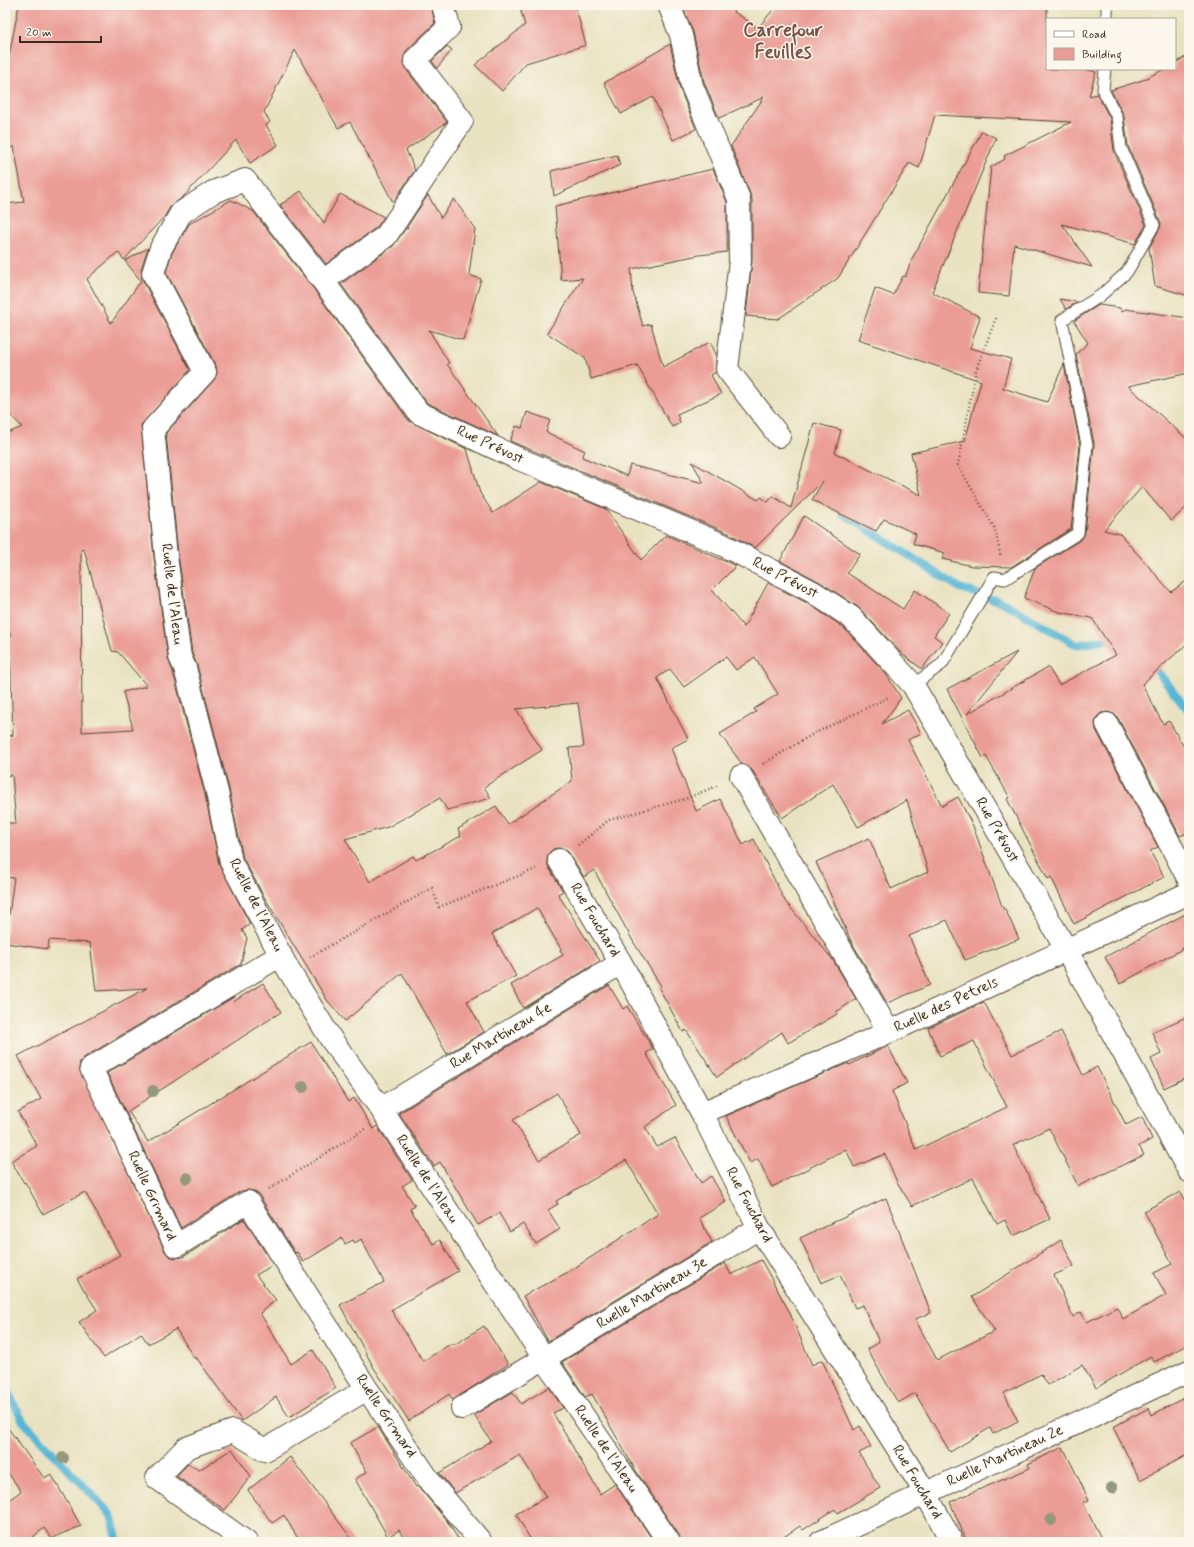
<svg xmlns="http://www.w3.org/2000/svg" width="1194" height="1547" font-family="Mynerve,sans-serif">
<rect width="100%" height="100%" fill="#fbf7ec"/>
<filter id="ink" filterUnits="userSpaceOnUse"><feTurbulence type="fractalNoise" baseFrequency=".025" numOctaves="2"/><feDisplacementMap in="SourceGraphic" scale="8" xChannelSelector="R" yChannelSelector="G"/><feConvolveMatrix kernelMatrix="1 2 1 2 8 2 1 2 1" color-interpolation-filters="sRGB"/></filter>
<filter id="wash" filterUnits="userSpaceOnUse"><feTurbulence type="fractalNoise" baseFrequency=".012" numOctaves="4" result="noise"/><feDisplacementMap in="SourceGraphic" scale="16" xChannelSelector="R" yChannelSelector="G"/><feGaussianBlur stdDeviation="0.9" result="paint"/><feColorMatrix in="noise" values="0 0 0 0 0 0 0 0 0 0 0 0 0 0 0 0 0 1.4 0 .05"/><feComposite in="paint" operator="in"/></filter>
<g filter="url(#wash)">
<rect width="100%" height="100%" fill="#e9e2c1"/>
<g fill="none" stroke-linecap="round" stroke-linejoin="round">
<path stroke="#57b6d5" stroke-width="8" d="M842,513L960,588L1004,603L1077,645L1116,638
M1150,662L1189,711
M5,1386L23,1421L111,1515L118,1542"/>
</g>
<g id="blocks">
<path fill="#eb9c95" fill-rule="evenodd" d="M19,5H431L435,23L406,51L403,62L405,68L447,122L406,150L415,170L393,202L350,122L338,128L295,50L264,112L270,122L266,125L278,145L250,163L236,140L184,196L170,207L164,217L124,260L118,252L87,279L111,323L141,281L125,261L148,248L141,269L142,279L190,370L141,425L154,557L168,659L173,672L205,795L219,864L250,924L242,930L247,938L241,964L85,1057L80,1062L79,1068L165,1251L169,1256L175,1258L183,1257L244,1219L273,1265L256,1275L276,1300L260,1313L291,1364L313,1350L336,1388L289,1417L276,1397L242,1421L196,1357L195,1359L176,1329L148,1344L141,1333L104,1358L79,1322L97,1310L77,1279L120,1255L85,1192L43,1214L25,1182L24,1183L11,1161L37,1146L18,1112L41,1099L18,1056L147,988L96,991L90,943L49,940L48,949L5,943L14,878L5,877V822L16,824L12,775L5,776V737L13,735L10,650L6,639L11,637L5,621V434L22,427L5,409V204L24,202L14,146L5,151V77ZM84,549L112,651L118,652L147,686L123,692L133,729L82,732L81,550Z
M519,5H575L586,45L526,63L502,91L475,65L525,25Z
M682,5H724L758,28L777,5H1047V69H1084L1096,72L1089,96L1097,94L1110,119L1114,151L1146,225L1135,244L1062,224L1092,267L1014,244L1009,296L978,293L991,167L1005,159L1004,156L1071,122L935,115L919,168L909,163L838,278L778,319L746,316L752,261V199L731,146L764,97L719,118L704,82L693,32Z
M670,44L680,89L696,129L673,140L653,97L621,114L604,83Z
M447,46L452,50L437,68L432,61Z
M1189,55V296L1155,286L1149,248L1160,228L1161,223L1128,146L1124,116L1111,90L1143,80L1164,69H1175V63Z
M982,131L996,138L932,292L980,317L970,348L1011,359L1003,388L1047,402L1064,364L1080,445L1071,529L1011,567L972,566L942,559L945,553L913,544L916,534L884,519L876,531L812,500L823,481L755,548L728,533L510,441L516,426L522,428L527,412L550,420L546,432L585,451L582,457L627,476L630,465L704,483L692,462L758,500L761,497L768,502L773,496L791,508L814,423L841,430L835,453L921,495L911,453L965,441L981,381L858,340L875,288L893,295L903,276L905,277L913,257Z
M617,155L620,165L554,196L551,171Z
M713,169L727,202V252L699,255L631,269L633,292L643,326L651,324L663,367L710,342L716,354V372L711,375L721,394L677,414L680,423L672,427L637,365L591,379L585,358L547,333L583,278L561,280L555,206Z
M301,191L324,223L340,194L384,217L377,227L326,264L280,205Z
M428,195L441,218L454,199L475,229L469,275L481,279L463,340L429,330L449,363L447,364L498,436L427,403L341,284L393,246L406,228L408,229L407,227Z
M231,200L253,211L313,288L409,421L467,449L480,493L493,513L541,482L606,509L641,560L666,535L736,566L712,590L744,627L768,583L807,603L843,627L886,674L901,698L882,724L908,710L921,733L908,740L942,806L958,797L973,826L1003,909H1005L1019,939L965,960L947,920L909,936L930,985L887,1003L851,941L816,862L869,838L891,889L928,872L907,800L858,827L833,784L782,818L752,770L742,764L720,734L756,712L754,709L778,694L755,657L736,670L726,657L684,687L670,669L657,678L688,739L671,748L696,811L720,799L743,845L754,839L785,901L833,960L856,999L836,1012L837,1014L788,1043L782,1032L717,1077L686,1030L683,1032L659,988L661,986L634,943L594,870L584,877L569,853L565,849L558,848L553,849L548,854L547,860L548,866L563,891L558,894L600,961L523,1008L511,985L563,955L560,950L561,949L537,908L492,934L516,976L467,1001L484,1032L447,1054L402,973L345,1021L327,1000L263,895L243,858L229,789L197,665L192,653L178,554L166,433L214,380L217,373L216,366L166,272L172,253L189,224ZM578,703L584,747L569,748L572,781L508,824L496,806L458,829L461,836L416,860L413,856L370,882L345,839L388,827L440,798L447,810L491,798L484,787L542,750L516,709Z
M1060,299L1078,302L1066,309Z
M1099,305L1120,308L1122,312L1125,309L1189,318V373L1128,386L1189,441V505L1171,521L1142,487L1104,530L1120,534L1171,592L1189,579V642L1142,684L1163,724L1169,721L1189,756V832L1180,836L1118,718L1114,714L1108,712L1101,713L1097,717L1095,723L1096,730L1158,847L1150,851L1164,877L1074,924L1051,877L1048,879L1007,799L1010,798L986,756L983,758L947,689L1017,652L967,714L1048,667L1059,685L1116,655L1092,618L1059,612L1024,598L1035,568L1082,539L1085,534L1094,444L1076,354L1088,343L1074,321Z
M804,516L860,554L847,573L903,609L915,590L949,613L934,636L942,642L922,669L902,654L858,607L820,582L780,561Z
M1189,912V945L1120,984L1105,957Z
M263,983L281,1012L128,1111L148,1142L311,1042L348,1102L354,1098L373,1129L377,1126L412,1180L402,1186L415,1206L410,1209L433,1244L440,1240L458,1271L391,1310L423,1361L452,1343L454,1345L484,1326L508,1364L453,1400L449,1394L409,1421L374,1368L340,1305L384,1282L361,1239L355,1243L353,1240L345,1244L342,1238L303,1262L297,1252L295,1253L259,1195L254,1191L248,1190L241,1191L181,1228L107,1073L234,997L233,1002Z
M609,985L623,1009L627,1006L653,1049L646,1053L676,1105L645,1127L657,1147L675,1138L701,1183L711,1176L726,1202L699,1218L712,1242L548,1341L523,1296L568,1272L658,1214L626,1160L556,1201L558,1204L548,1210L560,1229L536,1244L523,1224L510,1232L499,1213L478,1225L440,1162L434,1166L399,1113ZM557,1093L581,1135L539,1160L513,1120Z
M984,1002L1012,1055L1061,1031L1083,1075L1097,1067L1126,1125L1142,1117L1152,1139L1139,1146L1144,1155L1078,1186L1049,1128L1013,1145L1050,1219L1013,1236L1005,1220L997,1224L973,1178L912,1206L897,1182L885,1154L854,1167L846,1149L772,1187L758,1159L750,1163L726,1116L848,1063L849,1065L888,1046L907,1083L892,1091L916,1150L1007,1107L974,1041L940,1056L928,1028Z
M1189,1016V1076L1164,1088L1151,1059L1161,1054L1152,1032Z
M1180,1192L1189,1209V1344L1154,1362L1151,1356L1096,1388L1082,1365L1048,1385L1041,1374L1004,1393L1018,1421L993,1434L990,1428L950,1452L915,1393L898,1403L867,1349L879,1342L863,1305L855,1308L840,1275L821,1283L800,1238L886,1198L931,1313L915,1319L937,1360L995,1331L972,1297L1061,1240L1074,1266L1054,1275L1073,1317L1081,1312L1087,1322L1117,1307L1123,1319L1166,1295L1154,1273L1172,1264L1144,1211Z
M761,1260L789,1311L812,1365L822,1360L854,1430L860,1426L871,1447L859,1453L880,1488L838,1513L835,1509L803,1530L800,1526L776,1542H681L679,1535L636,1471L592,1394L585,1397L562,1362L725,1263L731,1275Z
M549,1387L563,1408L553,1413L600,1494L615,1484L654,1542H532L516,1514L546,1497L520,1455L455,1493L441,1475L439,1473L491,1441L474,1415L513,1392L521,1404Z
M1189,1395V1454L1140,1480L1113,1427L1149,1408L1152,1415Z
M5,1424L44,1478L51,1474L81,1526L61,1534L52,1539L44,1528L27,1542H5V1503L21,1491L5,1469Z
M378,1427L416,1487L418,1486L447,1521L460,1542H406L399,1530L388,1537L355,1479L367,1472L350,1443Z
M1063,1447L1089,1500L1083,1503L1103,1542H967L950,1502L1030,1468L1028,1464Z
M232,1449L251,1476L225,1510L176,1476L188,1464L199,1470Z
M290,1457L354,1542H300L284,1515L272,1523L248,1490Z"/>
</g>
</g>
<g filter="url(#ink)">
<use href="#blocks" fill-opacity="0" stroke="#554636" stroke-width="1"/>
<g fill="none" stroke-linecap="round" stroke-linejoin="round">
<defs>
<path id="service" d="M1107,19V5
M913,685L942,664L994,577L1005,579L1078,533L1087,445L1062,320L1100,296L1127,272L1154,225L1121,148L1117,117L1103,90L1105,69"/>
<path id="minor" d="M669,5L681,35L692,86L739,199L740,261L727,369L779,436
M323,281L386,236L462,121L415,60L449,27L443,5
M1107,724L1189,880
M741,776L889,1032
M559,860L621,963L702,1113L759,1228L925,1492L952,1542
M281,955L91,1068L176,1246L248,1202L367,1389L431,1483L481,1542
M381,1109L621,963
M702,1113L889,1032L1189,893
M462,1408L759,1228
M246,1542L157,1478L186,1448L233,1431L265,1450L367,1389
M669,1542L544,1358L381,1109L331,1039L288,969L231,862L217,792L185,668L180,657L166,556L153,429L205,372L153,273L161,248L181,213L213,192L245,180L323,281L419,413L519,459L723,545L813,592L851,617L913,685L1066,949L1189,1171
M821,1542L1189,1371"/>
</defs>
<use href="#service" stroke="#554636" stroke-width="13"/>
<use href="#minor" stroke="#554636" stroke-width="24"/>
<path stroke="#554636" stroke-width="2.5" stroke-dasharray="1 3" stroke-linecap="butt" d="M996,318L976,370L958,465L995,529L1001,558
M763,764L813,734L889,697
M578,845L609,820L685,799L719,785
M310,957L432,888L439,907L536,869
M269,1189L365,1129"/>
<use href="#service" stroke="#fff" stroke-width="11"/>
<use href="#minor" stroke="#fff" stroke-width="22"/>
</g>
<g fill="#94997c">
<circle cx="303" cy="1087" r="6"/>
<circle cx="153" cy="1091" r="6"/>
<circle cx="187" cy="1178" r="6"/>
<circle cx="63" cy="1458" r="6"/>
<circle cx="1112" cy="1488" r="6"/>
<circle cx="1051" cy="1520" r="6"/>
</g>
</g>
<g text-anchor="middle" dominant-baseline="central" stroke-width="3" stroke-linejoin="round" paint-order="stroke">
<g font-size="15" fill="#3b2a1e" stroke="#fbf7ec">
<text transform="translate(490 445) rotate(25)">Rue Prévost</text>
<text transform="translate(785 578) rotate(28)">Rue Prévost</text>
<text transform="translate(172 594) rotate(83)">Ruelle de l'Aleau</text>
<text transform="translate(997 830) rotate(60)">Rue Prévost</text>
<text transform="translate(256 905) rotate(63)">Ruelle de l'Aleau</text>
<text transform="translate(595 920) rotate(59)">Rue Fouchard</text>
<text transform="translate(946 1005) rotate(-25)">Ruelle des Petrels</text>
<text transform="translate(501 1036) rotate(-31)">Rue Martineau 4e</text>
<text transform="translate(427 1179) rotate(57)">Ruelle de l'Aleau</text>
<text transform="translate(152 1196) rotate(65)">Ruelle Grimard</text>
<text transform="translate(749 1205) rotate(62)">Rue Fouchard</text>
<text transform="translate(652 1293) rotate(-31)">Ruelle Martineau 3e</text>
<text transform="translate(386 1416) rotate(56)">Ruelle Grimard</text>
<text transform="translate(606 1449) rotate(56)">Ruelle de l'Aleau</text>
<text transform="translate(1005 1456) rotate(-25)">Ruelle Martineau 2e</text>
<text transform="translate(917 1482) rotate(59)">Rue Fouchard</text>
</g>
<g font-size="19" font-weight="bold" fill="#795248" stroke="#fbf7ec">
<text x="783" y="30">Carrefour<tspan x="783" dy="22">Feuilles</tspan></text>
</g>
</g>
<rect width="1194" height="1547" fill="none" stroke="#fbf7ec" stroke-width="20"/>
<rect x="1046" y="18" width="130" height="52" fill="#fbf7ec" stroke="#aea59a"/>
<rect x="1054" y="31" width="20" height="6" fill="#ffffff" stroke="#aea59a"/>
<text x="1082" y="38" font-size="12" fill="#3b2a1e">Road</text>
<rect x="1054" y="48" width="20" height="12" fill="#eb9c95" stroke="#aea59a"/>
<text x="1082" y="58" font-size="12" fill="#3b2a1e">Building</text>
<path d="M20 36v6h81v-6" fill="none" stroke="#3b2a1e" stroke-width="2"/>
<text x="26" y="36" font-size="12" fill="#3b2a1e" stroke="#fbf7ec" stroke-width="3" paint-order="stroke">20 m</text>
</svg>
